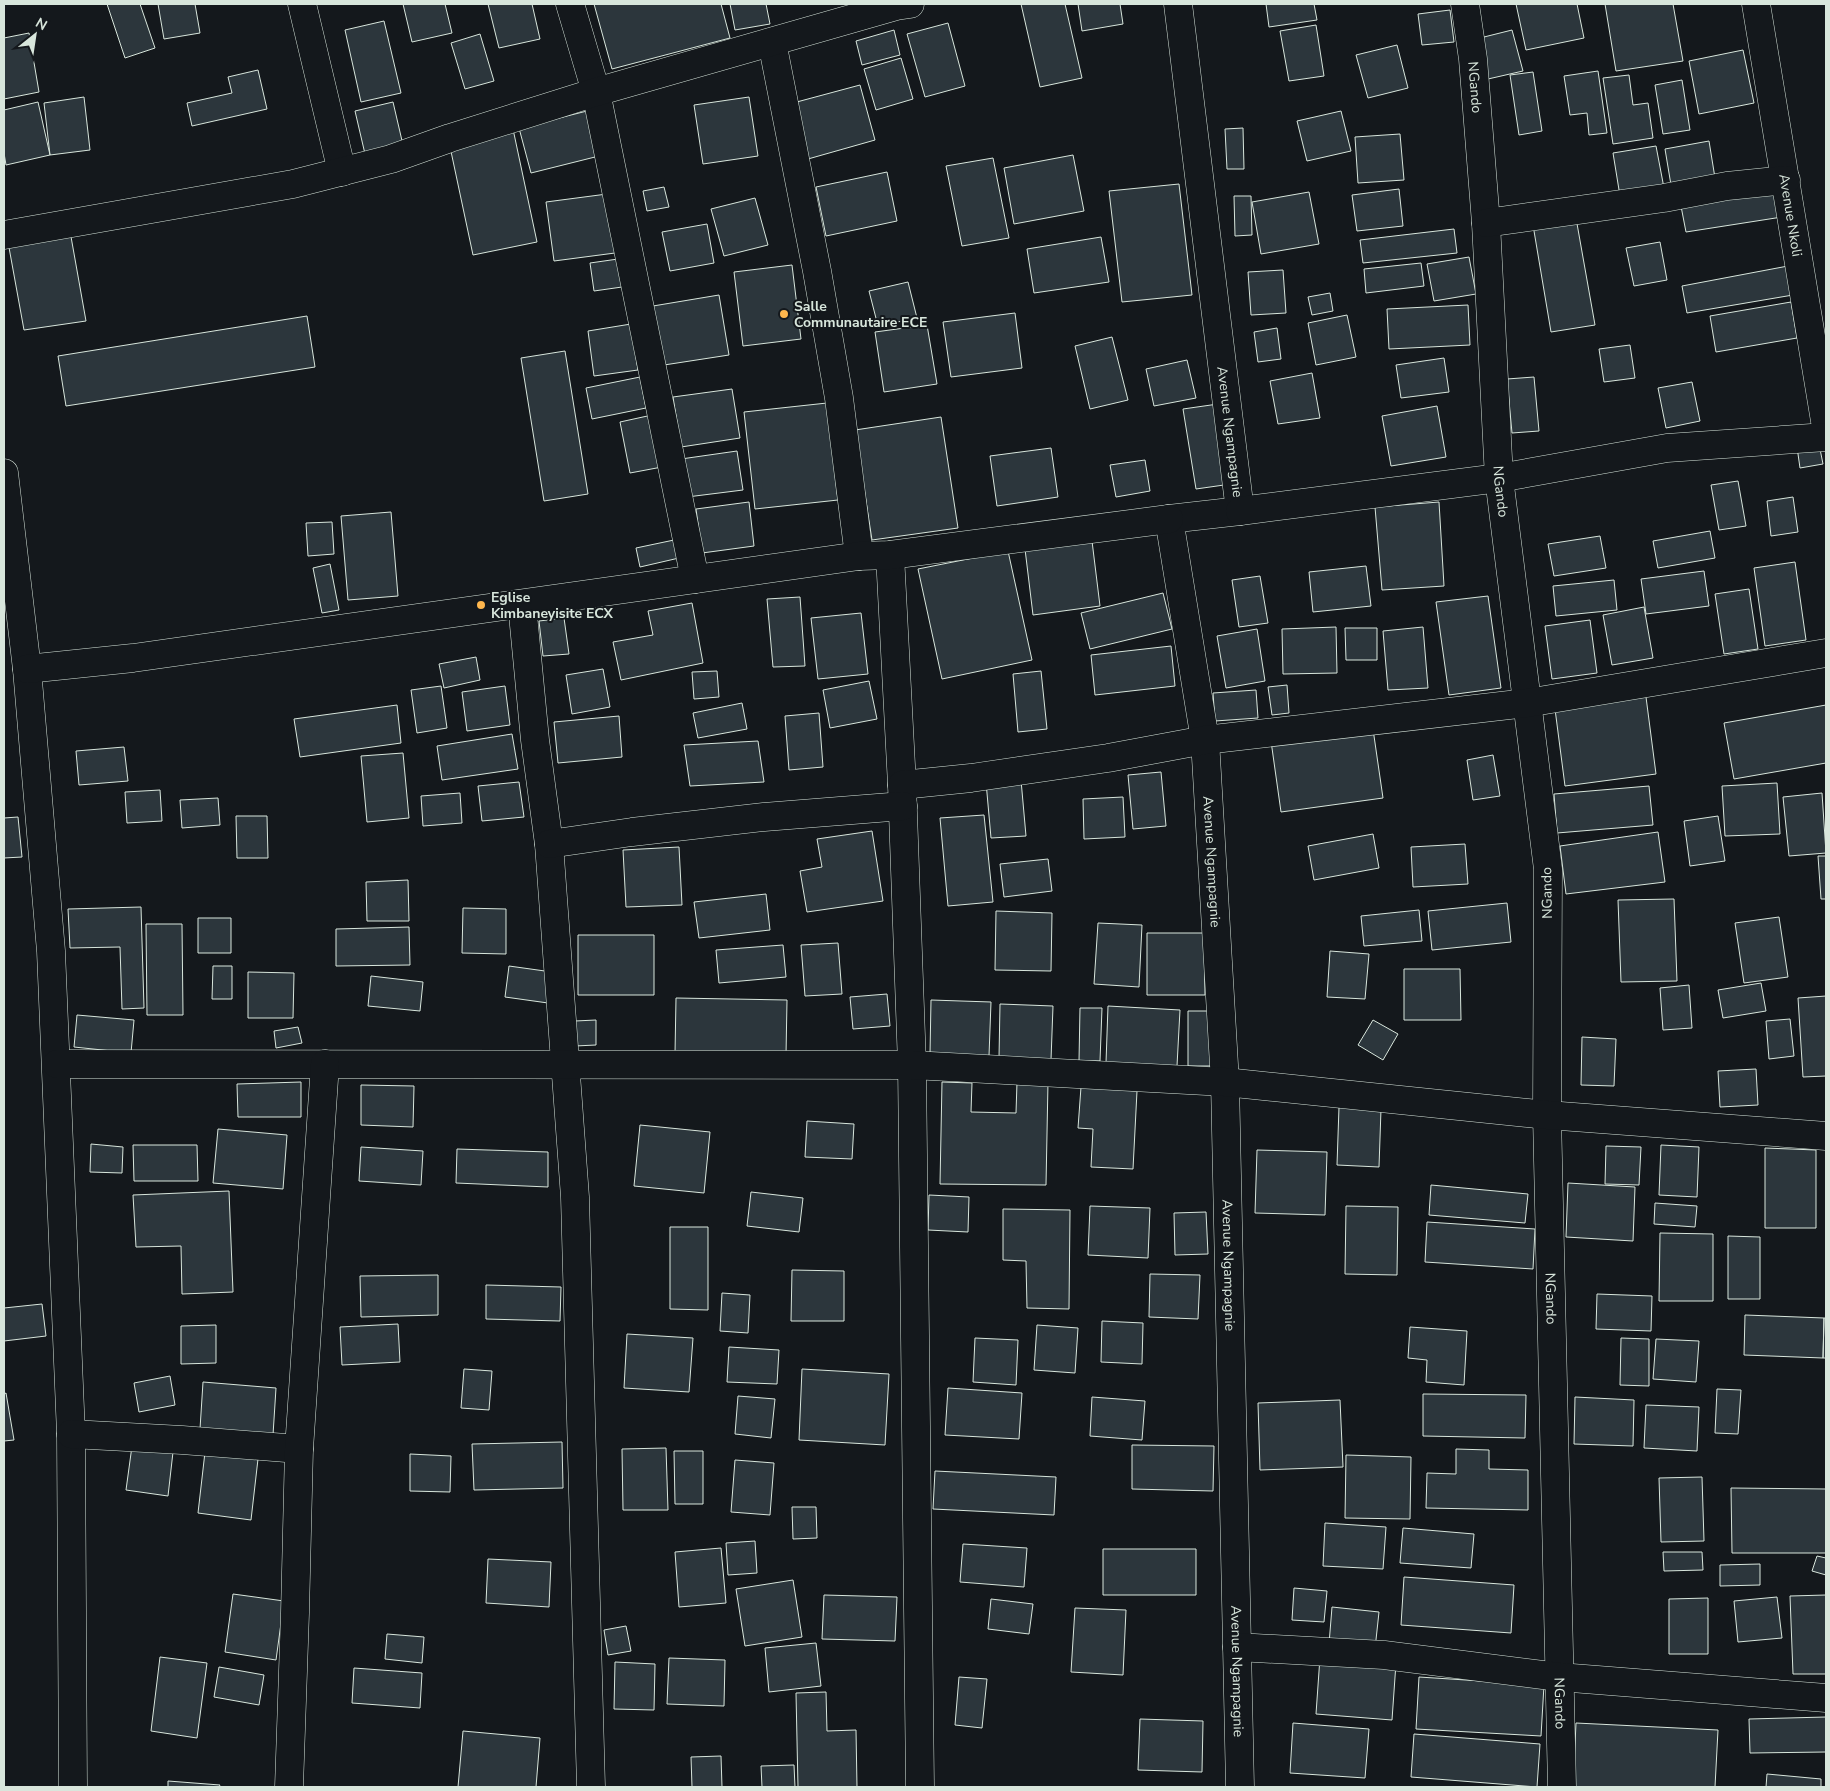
<svg xmlns="http://www.w3.org/2000/svg" width="1830" height="1791" font-family="'Nunito Sans',sans-serif">
<rect width="100%" height="100%" fill="#14181c"/>
<path fill="#2c363c" stroke="#d8e6dc" d="M107,4H140L155,48L125,58Z
M158,4H195L200,33L164,39Z
M403,4H445L452,33L412,42Z
M488,4H532L540,39L499,48Z
M594,4H721L730,38L612,69Z
M730,4H766L770,24L735,30Z
M1021,4H1065L1082,78L1040,87Z
M1078,4H1120L1123,24L1082,31Z
M1266,4H1314L1317,20L1269,27Z
M1516,4H1577L1584,38L1526,50Z
M1605,4H1673L1683,61L1616,71Z
M1450,10L1454,42L1422,45L1418,14Z
M384,21L401,93L361,102L345,30Z
M948,23L965,86L925,97L907,34Z
M1316,25L1324,76L1289,81L1280,31Z
M894,30L900,55L862,65L856,41Z
M1512,30L1523,71L1488,79L1476,39Z
M29,33L39,92L4,99V38Z
M480,34L494,81L465,89L451,43Z
M1397,45L1408,88L1368,98L1356,55Z
M1743,50L1754,103L1699,114L1689,61Z
M901,58L913,99L876,110L864,69Z
M258,70L267,109L192,126L187,103L232,93L228,77Z
M1598,71L1607,133L1589,135L1587,113L1570,115L1564,76Z
M1533,72L1542,131L1519,135L1510,75Z
M1629,75L1633,105L1648,103L1653,138L1613,144L1603,78Z
M1682,80L1690,130L1663,134L1655,85Z
M860,85L875,140L808,159L793,103Z
M84,97L90,150L50,155L44,103Z
M749,97L758,156L703,164L694,105Z
M38,102L50,155L6,165L4,153V110Z
M393,102L403,145L365,154L355,111Z
M587,111L599,156L531,173L519,128Z
M1341,111L1351,151L1307,161L1297,121Z
M1243,128L1244,169H1227L1225,129Z
M513,129L537,242L473,255L449,142Z
M1400,134L1404,180L1358,183L1355,137Z
M1709,141L1715,178L1671,185L1665,149Z
M1656,146L1664,188L1620,196L1613,153Z
M1073,155L1084,211L1014,224L1004,168Z
M993,158L1009,238L962,246L946,166Z
M887,172L897,221L826,236L816,187Z
M1179,184L1192,295L1122,302L1109,191Z
M1777,185L1782,217L1686,232L1680,201Z
M664,187L669,207L647,211L643,191Z
M1399,189L1403,226L1357,231L1352,195Z
M1309,192L1319,244L1261,254L1252,202Z
M607,194L615,253L554,261L546,202Z
M1234,196H1251L1252,235L1235,236Z
M755,198L768,245L724,256L711,209Z
M1576,218L1595,325L1551,332L1533,225Z
M707,224L714,263L670,271L662,232Z
M1454,229L1457,253L1363,263L1360,240Z
M70,231L86,321L24,330L8,242Z
M1101,237L1109,282L1034,293L1027,249Z
M1660,242L1667,280L1634,286L1626,248Z
M1469,257L1476,294L1434,301L1427,264Z
M618,259L622,287L594,291L590,263Z
M1421,263L1424,286L1366,293L1364,269Z
M792,265L801,339L743,346L734,272Z
M1788,266L1793,295L1687,313L1682,286Z
M1283,270L1286,313L1251,315L1248,272Z
M908,282L917,318L878,326L869,291Z
M1330,293L1333,311L1312,315L1308,297Z
M719,295L729,355L664,365L653,306Z
M1791,302L1797,338L1716,352L1710,316Z
M1468,305L1470,345L1389,349L1387,309Z
M1015,313L1022,368L951,377L943,322Z
M1347,315L1356,357L1316,365L1308,323Z
M307,316L315,367L66,406L58,356Z
M631,324L638,370L594,376L588,331Z
M927,325L937,384L884,392L875,332Z
M1277,328L1281,359L1258,362L1254,332Z
M1112,337L1128,400L1090,409L1075,346Z
M1630,345L1635,378L1604,382L1599,349Z
M565,351L588,494L544,501L521,358Z
M1444,358L1449,392L1401,398L1396,365Z
M1187,360L1196,398L1154,406L1146,369Z
M1312,373L1320,418L1278,424L1270,381Z
M640,377L646,408L592,419L586,388Z
M1534,377L1539,431L1512,433L1507,379Z
M1692,382L1700,421L1666,428L1658,388Z
M732,389L740,438L681,447L673,397Z
M827,403L838,500L755,509L744,412Z
M1218,404L1231,484L1196,489L1183,409Z
M1437,406L1446,457L1391,466L1382,416Z
M652,415L662,467L630,473L620,422Z
M941,417L958,528L872,540L855,430Z
M1819,444L1823,464L1800,468L1797,447Z
M1051,448L1058,497L997,506L990,456Z
M737,451L743,490L687,497L681,459Z
M1145,460L1150,491L1116,497L1110,465Z
M1738,481L1746,526L1719,530L1711,485Z
M1793,497L1798,532L1771,536L1767,501Z
M749,502L754,546L702,553L696,509Z
M1439,502L1444,586L1382,590L1375,507Z
M391,512L398,596L348,600L341,516Z
M332,522L334,554L308,556L306,523Z
M1710,531L1715,558L1658,568L1653,541Z
M1600,536L1606,568L1554,576L1548,544Z
M674,540L679,558L640,567L636,548Z
M1092,541L1100,606L1033,615L1025,549Z
M1008,551L1032,660L942,679L918,569Z
M1795,562L1806,640L1765,646L1754,568Z
M330,564L339,610L322,613L313,568Z
M1366,566L1371,606L1313,612L1309,572Z
M1704,571L1709,606L1646,614L1641,579Z
M1260,576L1268,623L1239,627L1232,580Z
M1614,580L1617,610L1556,616L1553,586Z
M1749,589L1758,649L1724,654L1715,594Z
M1163,593L1172,629L1090,649L1081,613Z
M1488,596L1501,688L1449,695L1436,602Z
M800,597L805,666L773,667L767,599Z
M692,603L703,663L621,680L613,642L653,635L648,611Z
M1644,607L1653,658L1612,665L1603,615Z
M861,613L868,674L818,679L811,618Z
M564,618L569,654L543,656L539,621Z
M1590,620L1597,673L1552,679L1545,626Z
M1336,627L1337,673L1283,674L1282,629Z
M1423,627L1428,688L1388,690L1383,631Z
M1345,628H1377V660H1346Z
M1257,629L1265,681L1226,688L1217,636Z
M1171,646L1175,686L1095,695L1091,655Z
M476,657L480,680L444,688L439,664Z
M603,669L610,707L572,714L566,675Z
M717,671L719,697L694,699L692,672Z
M1041,671L1047,729L1018,732L1013,674Z
M869,681L877,719L830,728L823,690Z
M1287,685L1289,713L1272,715L1268,687Z
M441,686L447,728L417,733L411,690Z
M505,686L510,725L467,731L462,692Z
M1256,690L1258,718L1215,721L1213,693Z
M1646,697L1656,774L1565,786L1555,709Z
M742,703L747,729L698,738L693,713Z
M397,705L401,743L300,757L294,719Z
M1826,705V763L1734,779L1724,723Z
M819,713L823,767L789,770L785,716Z
M619,716L622,757L558,763L554,722Z
M1373,729L1383,798L1281,812L1271,741Z
M512,734L518,769L442,780L437,746Z
M758,741L764,782L690,786L684,745Z
M124,747L128,781L79,785L76,751Z
M403,753L409,818L367,822L361,756Z
M1493,755L1500,796L1473,800L1467,760Z
M1161,772L1166,826L1133,829L1128,775Z
M1021,780L1026,836L991,838L986,782Z
M519,782L524,817L482,821L478,786Z
M1777,783L1780,834L1725,836L1722,786Z
M1649,786L1653,825L1557,833L1554,794Z
M160,790L162,821L127,823L125,792Z
M460,793L462,823L423,826L421,796Z
M1822,793L1826,853L1789,856L1783,797Z
M1123,797L1125,837L1084,839L1083,799Z
M218,798L220,825L182,828L180,800Z
M984,815L993,902L948,906L940,818Z
M236,816H267L268,858H237Z
M1718,816L1725,861L1690,866L1684,821Z
M18,817L22,857L4,858V818Z
M872,831L883,901L807,912L800,871L822,867L817,839Z
M1658,832L1665,882L1566,894L1560,846Z
M1373,834L1379,868L1314,880L1308,846Z
M1465,844L1468,884L1413,887L1411,847Z
M679,847L682,905L626,907L623,850Z
M1818,856H1826V899H1821Z
M1048,859L1052,891L1004,897L1000,864Z
M408,880L409,921H367L366,882Z
M766,894L770,930L699,938L694,902Z
M1674,899L1677,981L1621,982L1618,900Z
M1507,903L1511,942L1432,950L1428,911Z
M141,907L144,1008L122,1009L120,947L70,948L68,909Z
M463,908L506,909V954L462,953Z
M1419,910L1422,941L1364,946L1361,916Z
M996,911L1052,913L1051,971L995,970Z
M1779,917L1788,977L1744,983L1735,923Z
M198,918H231V953H198Z
M1098,923L1142,925L1139,987L1094,984Z
M146,924H182L183,1015H147Z
M409,927L410,965L336,966V929Z
M1147,933H1204L1205,995H1147Z
M578,935H654V995H578Z
M838,943L842,994L805,996L801,945Z
M783,945L786,977L719,983L716,950Z
M1330,951L1369,954L1365,999L1327,997Z
M213,966H232V999H212Z
M509,966L552,972L548,1003L505,997Z
M1404,969H1460L1461,1020H1404Z
M248,972L294,973L293,1018H248Z
M371,976L423,982L420,1011L368,1006Z
M1761,983L1766,1011L1723,1018L1718,990Z
M1689,985L1692,1028L1663,1030L1660,988Z
M887,994L890,1026L853,1029L850,997Z
M1826,996V1076L1803,1077L1798,998Z
M676,998L787,1000L786,1056L675,1054Z
M931,1000L991,1002L989,1056L930,1054Z
M1000,1004L1053,1006L1051,1060L999,1058Z
M1108,1006L1180,1010L1177,1066L1106,1063Z
M1080,1008H1102L1100,1061H1079Z
M1188,1011H1213L1212,1066H1188Z
M77,1015L134,1020L131,1053L74,1047Z
M1790,1019L1794,1056L1769,1059L1766,1021Z
M596,1020V1045L575,1046V1021Z
M1373,1020L1398,1034L1383,1060L1358,1045Z
M298,1027L302,1043L276,1048L274,1031Z
M1582,1037L1616,1039L1614,1086L1581,1085Z
M1756,1069L1758,1105L1720,1107L1718,1071Z
M301,1082V1117H238L237,1084Z
M942,1082L972,1083L971,1112L1016,1113L1017,1082H1048L1046,1185L940,1184Z
M361,1085L414,1086L413,1127L361,1125Z
M1081,1087L1137,1091L1133,1169L1091,1167L1093,1129L1078,1128Z
M1339,1107L1381,1109L1379,1167L1337,1165Z
M807,1121L854,1124L852,1159L805,1157Z
M640,1125L710,1132L704,1193L634,1186Z
M218,1129L287,1135L283,1189L213,1183Z
M91,1144L123,1147L122,1173L90,1172Z
M133,1145H197L198,1181H134Z
M1661,1145L1699,1147L1697,1197L1659,1195Z
M1606,1146L1641,1147L1639,1185L1605,1184Z
M361,1147L423,1151L421,1185L359,1181Z
M1765,1148L1816,1150V1228H1765Z
M457,1149L548,1152V1187L456,1183Z
M1257,1150L1327,1152L1325,1215L1255,1213Z
M1568,1183L1635,1187L1633,1241L1566,1237Z
M1431,1185L1528,1194L1525,1223L1429,1215Z
M229,1191L233,1292L182,1294L181,1246L136,1247L133,1195Z
M751,1192L803,1198L799,1232L747,1226Z
M929,1195L969,1197L968,1232L928,1230Z
M1655,1203L1697,1206L1695,1227L1654,1224Z
M1090,1206L1150,1208L1148,1258L1088,1255Z
M1346,1206L1398,1207L1397,1275L1345,1274Z
M1003,1209L1070,1210L1069,1309L1027,1308L1026,1261L1003,1260Z
M1206,1212L1208,1254L1175,1255L1174,1213Z
M1427,1222L1535,1229L1533,1269L1425,1262Z
M670,1227H708V1310L670,1309Z
M1660,1233L1713,1234V1301H1659Z
M1728,1236L1760,1237V1299H1728Z
M792,1270L844,1271V1321H791Z
M1150,1274L1200,1275L1198,1319L1149,1317Z
M438,1275V1315L361,1317L360,1276Z
M486,1285L561,1287L560,1321L486,1319Z
M722,1293L750,1295L748,1333L720,1331Z
M1597,1294L1652,1296L1651,1331L1596,1329Z
M42,1304L46,1336L4,1341V1308Z
M1745,1315L1824,1318L1823,1358L1744,1355Z
M1824,1318H1826V1358H1823Z
M1102,1321L1143,1323L1142,1364L1101,1362Z
M398,1324L400,1362L342,1365L340,1327Z
M216,1325V1363L181,1364V1326Z
M1037,1325L1078,1328L1075,1373L1034,1370Z
M1410,1327L1467,1331L1464,1385L1426,1382L1427,1360L1408,1358Z
M627,1334L693,1338L689,1392L624,1388Z
M975,1338L1018,1340L1016,1385L973,1382Z
M1621,1338L1649,1339V1386L1620,1385Z
M1656,1339L1699,1341L1696,1382L1653,1379Z
M729,1347L779,1350L777,1384L727,1382Z
M464,1369L492,1371L489,1410L461,1408Z
M802,1369L889,1374L885,1445L799,1440Z
M170,1376L175,1405L139,1412L134,1383Z
M203,1382L276,1388L273,1435L200,1429Z
M948,1388L1022,1393L1019,1439L945,1435Z
M1717,1389L1741,1390L1738,1434L1715,1433Z
M6,1393L14,1440L4,1441V1394Z
M1423,1394L1526,1395L1525,1438L1423,1436Z
M738,1396L775,1399L771,1438L735,1434Z
M1092,1397L1145,1401L1142,1440L1090,1436Z
M1575,1397L1634,1400L1633,1446L1574,1444Z
M1340,1400L1343,1467L1260,1470L1258,1403Z
M1646,1405L1699,1407L1697,1451L1644,1448Z
M562,1442L563,1488L474,1490L472,1444Z
M1132,1445L1214,1446L1213,1491L1132,1489Z
M132,1446L173,1452L168,1496L126,1490Z
M666,1448L668,1510H623L622,1449Z
M1456,1449L1489,1450V1469L1528,1470V1510L1426,1508L1427,1473L1456,1474Z
M674,1451H703V1504H675Z
M205,1452L258,1459L251,1520L198,1513Z
M410,1454L451,1456L450,1492L410,1491Z
M1346,1455L1411,1457L1410,1519L1345,1518Z
M735,1460L774,1463L770,1515L731,1512Z
M935,1471L1056,1477L1054,1515L933,1509Z
M1702,1477L1704,1541L1661,1542L1659,1478Z
M1731,1488L1826,1489V1553H1732Z
M792,1507H816L817,1538L793,1539Z
M1325,1523L1386,1527L1383,1569L1323,1566Z
M1403,1528L1474,1534L1471,1568L1400,1563Z
M755,1541L757,1573L728,1575L726,1543Z
M963,1544L1027,1548L1024,1587L960,1582Z
M721,1548L726,1603L679,1607L675,1552Z
M1103,1549H1196V1595H1103Z
M1663,1552H1702L1703,1570L1664,1571Z
M1817,1556L1826,1558V1575L1812,1571Z
M488,1559L551,1562L549,1607L486,1603Z
M1760,1564V1585L1720,1586V1565Z
M1404,1577L1514,1585L1511,1633L1401,1625Z
M793,1580L802,1637L745,1646L736,1589Z
M1294,1588L1327,1591L1324,1622L1292,1620Z
M233,1594L284,1601L276,1660L225,1652Z
M824,1595L897,1597L895,1641L822,1639Z
M1826,1595V1674H1793L1790,1596Z
M1777,1597L1782,1638L1738,1642L1734,1601Z
M1708,1598V1654H1669V1599Z
M991,1599L1033,1604L1029,1634L988,1629Z
M1332,1607L1379,1612L1375,1649L1329,1644Z
M1075,1608L1126,1610L1123,1675L1071,1672Z
M626,1626L631,1651L608,1655L604,1630Z
M387,1634L424,1637L422,1663L385,1659Z
M816,1643L821,1686L769,1692L765,1648Z
M160,1657L207,1663L197,1738L151,1731Z
M1320,1657L1396,1663L1392,1720L1316,1714Z
M669,1658L725,1660L724,1706L667,1704Z
M615,1662L655,1664L654,1710L614,1709Z
M219,1667L264,1675L259,1705L214,1697Z
M354,1668L422,1673L420,1708L352,1703Z
M959,1677L987,1679L982,1728L955,1725Z
M1419,1677L1544,1685L1541,1736L1416,1729Z
M826,1692L827,1731L856,1730L857,1787H798L796,1693Z
M1826,1717V1752L1750,1753L1749,1719Z
M1140,1719L1203,1721L1202,1772L1138,1770Z
M1293,1723L1369,1729L1365,1778L1290,1773Z
M1576,1723L1718,1730L1715,1787H1573Z
M463,1731L540,1738L536,1787H458Z
M1414,1734L1540,1744L1537,1787L1411,1777Z
M721,1756L722,1787H692L691,1757Z
M794,1765L795,1787H762L761,1766Z
M1767,1774L1821,1779V1787H1766Z
M168,1781L220,1785L219,1787H168Z"/>
<g fill="none" stroke-linecap="round" stroke-linejoin="round">
<defs>
<g id="minor">
<path d="M302,4L342,172"/>
<path d="M570,4L596,92L695,579"/>
<path id="s1" d="M1178,4L1240,511L1169,519L1205,740L1225,1082L1240,1787"/>
<path id="s2" d="M1465,4L1473,59L1486,223L1499,478L1548,869L1547,1115L1562,1787"/>
<path id="s3" d="M1756,4L1826,427"/>
<path d="M772,42L817,271L839,398L859,556"/>
<path d="M1486,223L1664,198L1727,186L1786,180"/>
<path d="M4,235L293,184L391,159L450,138L596,92L896,6L910,4"/>
<path d="M4,473L27,669L51,951L71,1434L73,1787"/>
<path d="M1240,511L1499,478L1667,448L1826,437"/>
<path d="M890,555L902,785L912,1065L920,1787"/>
<path d="M522,604L535,740L549,844L575,1197L591,1787"/>
<path d="M27,669L133,658L859,556L890,555L1169,519"/>
<path d="M902,785L971,778L1108,758L1205,740L1527,703L1826,653"/>
<path d="M549,844L632,832L764,817L903,806"/>
<path d="M57,1064L912,1065L1225,1082L1547,1115L1826,1136"/>
<path d="M71,1434L182,1440L299,1449"/>
<path d="M1237,1647L1384,1655L1559,1677L1826,1698"/>
<path d="M289,1787L295,1613L299,1449L325,1064"/>
</g>
</defs>
<use href="#minor" stroke="#d8e6dc" stroke-width="29"/>
<use href="#minor" stroke="#14181c" stroke-width="28"/>
</g>
<g fill="#ffb74d" stroke="#14181c" stroke-width="2">
<circle cx="784" cy="314" r="5"/>
<circle cx="481" cy="605" r="5"/>
</g>
<g text-anchor="middle" dominant-baseline="central" stroke-width="4" stroke-linejoin="round" paint-order="stroke">
<g font-size="14" fill="#d8e6dc" stroke="#14181c">
<text stroke="none"><textPath href="#s2" startOffset="84">NGando</textPath></text>
<text stroke="none"><textPath href="#s3" startOffset="214">Avenue Nkoli</textPath></text>
<text stroke="none"><textPath href="#s1" startOffset="431">Avenue Ngampagnie</textPath></text>
<text stroke="none"><textPath href="#s2" startOffset="489">NGando</textPath></text>
<text stroke="none"><textPath href="#s1" startOffset="928">Avenue Ngampagnie</textPath></text>
<text transform="translate(1547 893) rotate(-91)">NGando</text>
<text stroke="none"><textPath href="#s1" startOffset="1332">Avenue Ngampagnie</textPath></text>
<text stroke="none"><textPath href="#s2" startOffset="1299">NGando</textPath></text>
<text stroke="none"><textPath href="#s1" startOffset="1738">Avenue Ngampagnie</textPath></text>
<text stroke="none"><textPath href="#s2" startOffset="1704">NGando</textPath></text>
</g>
<g font-size="14" font-weight="bold" fill="#d8e6dc" stroke="#14181c" text-anchor="start">
<text x="794" y="306">Salle<tspan x="794" dy="16">Communautaire ECE</tspan></text>
<text x="491" y="597">Eglise<tspan x="491" dy="16">Kimbaneyisite ECX</tspan></text>
</g>
</g>
<rect width="1830" height="1791" fill="none" stroke="#d8e6dc" stroke-width="10"/>
<g transform="translate(35 35) rotate(30)" stroke="#14181c" stroke-width="4" paint-order="stroke">
<path d="M0-4L9 19L0 12L-9 19Z" fill="#d8e6dc"/>
<text y="-8" font-size="14" font-weight="bold" text-anchor="middle" fill="#d8e6dc">N</text>
</g>
</svg>
